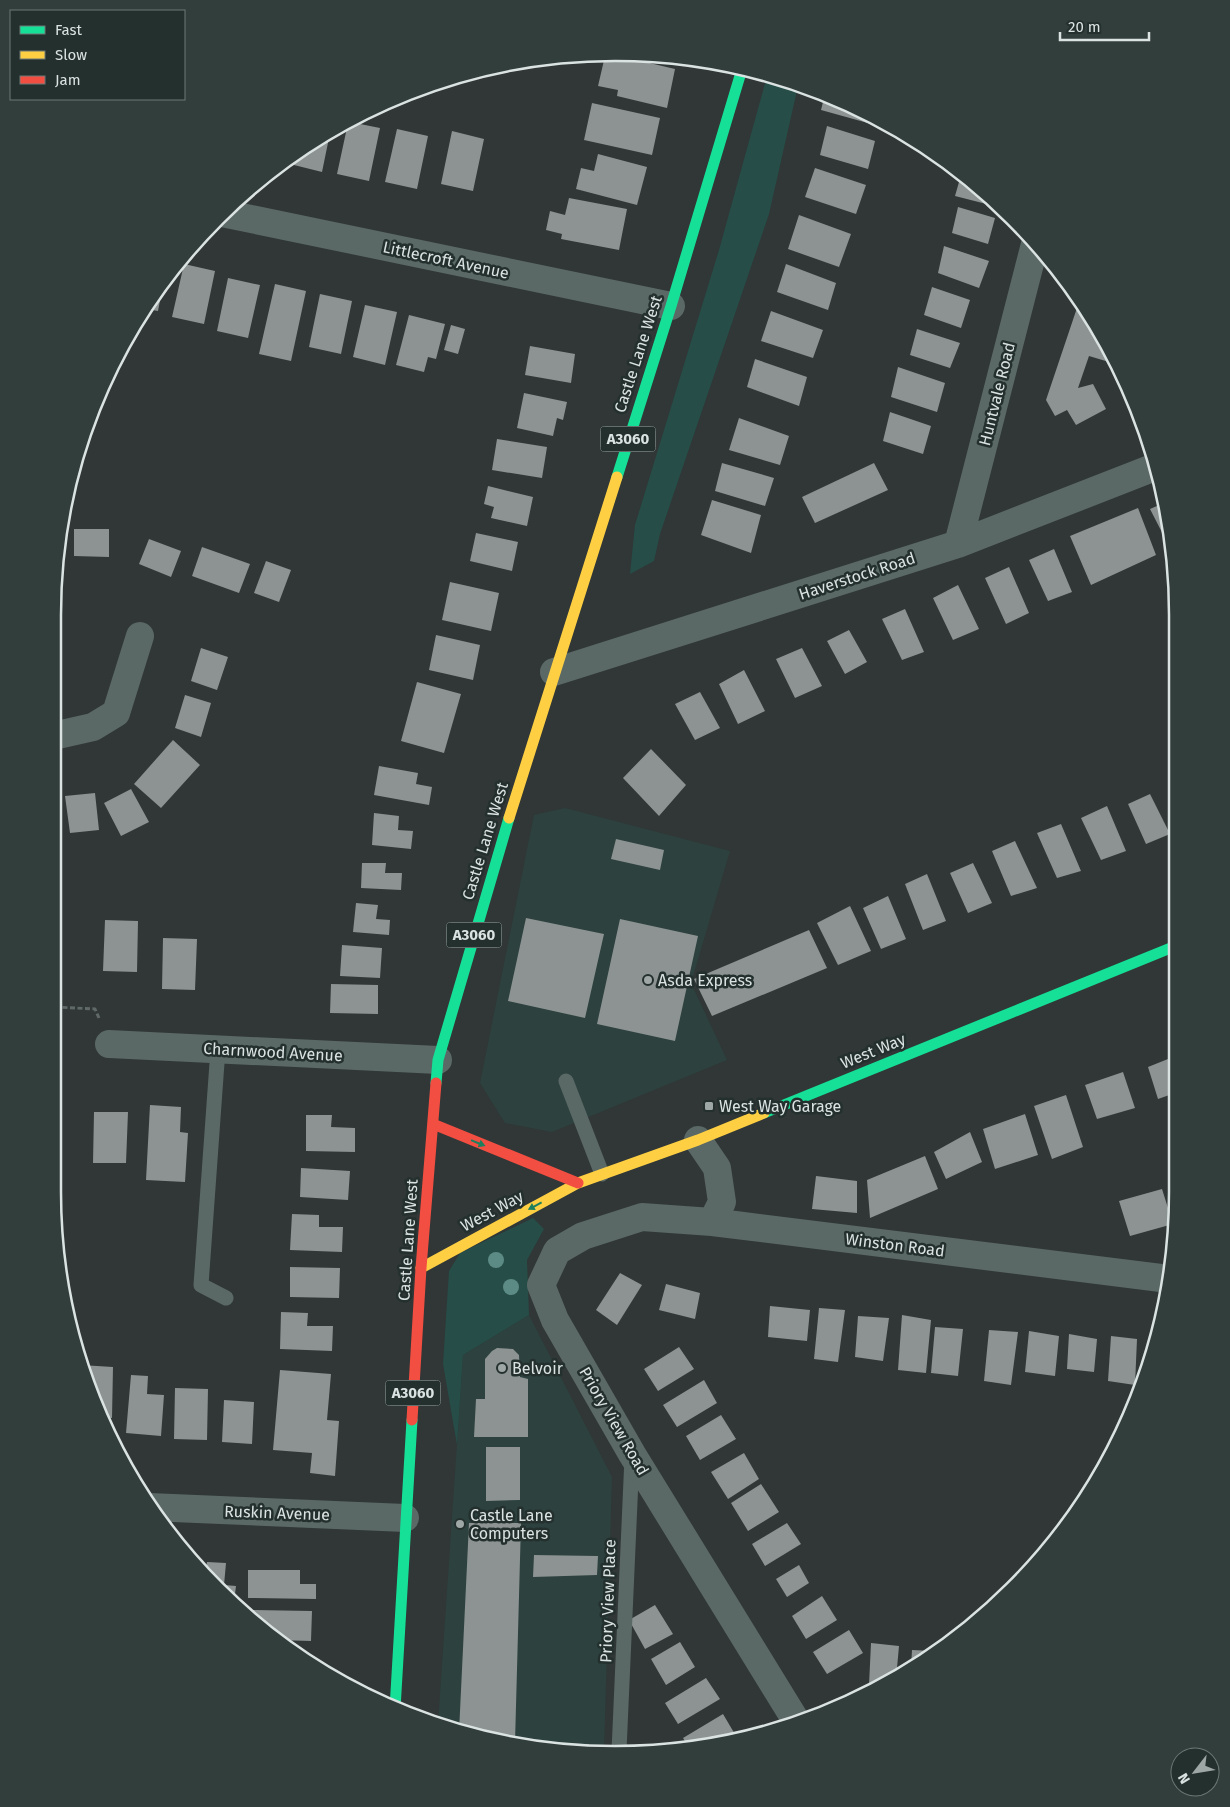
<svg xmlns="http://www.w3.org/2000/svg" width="1230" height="1807" font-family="'Fira Sans',sans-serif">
<rect width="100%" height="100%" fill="#303736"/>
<path fill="#2d413e" d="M565,808L730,851L691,983L727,1060L552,1132L505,1123L480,1083L534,815Z
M529,1315L612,1477L604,1752L578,1753L470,1735L438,1724L463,1355Z"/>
<path fill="#264d48" d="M767,76L798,86L769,214L660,534L654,561L630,574L635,525L719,250Z
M533,1218L544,1229L527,1260L529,1315L463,1355L457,1445L443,1364L449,1271L460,1253Z"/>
<path fill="#8c9392" d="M605,56L623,60L624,57L675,69L667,108L617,96L618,90L598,86Z
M646,56L683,59L682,64L646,57Z
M825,94L877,120L875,125L821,110Z
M592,103L660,118L652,155L584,140Z
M350,122L380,128L369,181L337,174L348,123Z
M827,126L875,141L868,169L820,155Z
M397,129L428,136L417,189L385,182Z
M452,131L484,139L473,191L441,184Z
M330,133L322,172L290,164L291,156L302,147Z
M598,154L647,167L637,205L576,189L581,168L594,171Z
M815,168L866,185L856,214L805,197Z
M961,175L1002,208L955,196Z
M569,198L627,209L619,250L561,239L562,234L546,230L550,211L565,215Z
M958,207L995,218L988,244L952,233Z
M799,215L851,234L839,267L788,249Z
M944,246L989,261L979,288L938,273Z
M184,264L215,271L204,324L172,317Z
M786,264L836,283L828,310L777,292Z
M228,278L260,285L248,338L217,331Z
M164,279L158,311L146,309Z
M275,284L306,291L291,361L259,354Z
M932,287L970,300L961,328L924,315Z
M320,294L352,301L341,354L309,347Z
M1080,299L1111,356L1109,362L1089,356L1078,388L1093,384L1106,409L1076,425L1067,410L1055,416L1046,400Z
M365,305L397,312L385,365L353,357Z
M771,311L823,330L813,358L761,341Z
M409,315L445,324L436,359L428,357L424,372L396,365Z
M451,325L465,329L458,354L444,350Z
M917,329L960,343L950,368L910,355Z
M530,346L575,354L571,383L525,375Z
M755,359L807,377L799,406L747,387Z
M898,367L945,383L937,412L891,397Z
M524,393L567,402L563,420L557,418L553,436L517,428Z
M890,412L931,426L923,454L883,441Z
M739,418L789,436L780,465L729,450Z
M497,439L547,447L542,478L492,470Z
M722,463L774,478L765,506L715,491Z
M874,463L888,490L815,523L802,497Z
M488,486L533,497L527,526L491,518L494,507L484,504Z
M712,500L761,515L751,553L701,535Z
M1166,502L1167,505L1171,550L1150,509Z
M1138,508L1156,555L1091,585L1070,536Z
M74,529H109V557L74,556Z
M476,533L518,542L512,571L470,561Z
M149,539L181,551L171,577L139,564Z
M202,547L250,564L239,593L192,576Z
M1054,549L1072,592L1048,601L1029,560Z
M266,561L291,570L279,602L254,593Z
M1009,567L1029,613L1006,624L985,578Z
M450,582L499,593L491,631L442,620Z
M958,585L979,629L953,640L933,598Z
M905,609L924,652L902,660L882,619Z
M849,630L867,662L845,674L827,641Z
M436,635L480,645L473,680L429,670Z
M201,648L228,657L217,690L191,681Z
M802,648L822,686L795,698L776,659Z
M744,670L765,711L738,724L719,684Z
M417,682L461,694L444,753L401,741Z
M700,692L720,728L695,740L675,704Z
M185,695L211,703L201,737L175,728Z
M173,740L200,765L161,808L134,784Z
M651,749L686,785L659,816L623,778Z
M379,766L418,773L416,784L432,787L429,805L374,795Z
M1178,780V796L1172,782Z
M131,789L149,822L121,836L104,803Z
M95,793L99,830L70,833L65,796Z
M1150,794L1170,834L1146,844L1128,804Z
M54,798H57L61,834H54Z
M1107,806L1126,851L1101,860L1081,818Z
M374,813L399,816L398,830L413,831L411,849L372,845Z
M1061,824L1081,871L1057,878L1037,833Z
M616,839L664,850L660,870L611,859Z
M1015,841L1037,888L1011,896L992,851Z
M362,863H386L385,873H402L401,890L361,888Z
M973,863L992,903L968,913L950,873Z
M927,874L946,921L923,930L905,884Z
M888,896L906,939L881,949L863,908Z
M356,903L378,905L376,919L390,920L389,935L353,932Z
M850,906L871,951L838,965L817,923Z
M526,918L604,934L585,1018L508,1001Z
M620,919L698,936L675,1041L597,1024Z
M105,920L138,921L137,972L103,971Z
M809,930L827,968L712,1016L694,979Z
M163,938L197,939L195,990L162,989Z
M342,945L382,948L380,978L340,976Z
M331,984L378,985V1014L330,1013Z
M1178,1055V1092L1158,1099L1148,1067Z
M1123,1072L1135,1108L1097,1119L1085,1085Z
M1066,1095L1083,1147L1052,1159L1034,1106Z
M150,1105L181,1107L180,1132L188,1133L185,1182L146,1180Z
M94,1112H128L126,1163H93Z
M1025,1114L1038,1155L995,1169L983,1129Z
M306,1115H332L331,1127L355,1128V1152L306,1151Z
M970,1132L982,1162L946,1179L934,1152Z
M925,1156L938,1189L870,1218L867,1180Z
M301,1168L350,1171L348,1200L300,1197Z
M816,1176L857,1181V1213L812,1209Z
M1162,1189L1173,1224L1130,1236L1119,1201Z
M292,1214L319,1215V1227H343L342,1252L290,1250Z
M57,1235H63V1260H57Z
M290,1267L340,1268L339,1298L290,1297Z
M59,1271H65V1294H64Z
M620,1273L642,1285L617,1325L596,1310Z
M666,1284L700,1293L695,1319L659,1310Z
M770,1306L810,1310L807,1341L768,1337Z
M819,1308L845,1310L838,1362L814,1359Z
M281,1312L308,1313L307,1326H333L332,1351L280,1349Z
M902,1315L931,1320L926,1373L898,1370Z
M858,1316L889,1318L883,1361L855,1357Z
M935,1327L963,1329L958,1376L931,1373Z
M989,1330L1018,1332L1011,1385L984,1381Z
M1029,1331L1059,1336L1055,1376L1025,1372Z
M1069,1334L1097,1339L1094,1372L1067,1369Z
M1111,1336L1137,1339L1135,1385L1108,1381Z
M679,1347L694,1369L658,1391L644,1369Z
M497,1348L513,1349L519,1355L520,1377L528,1379V1437H474L476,1399H485V1359L492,1351Z
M81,1365L113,1367L112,1418L104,1417L82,1373Z
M280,1370L331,1374L327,1420L339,1421L335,1476L310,1473L312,1453L273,1450Z
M131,1375L148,1376L147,1394L164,1395L161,1436L126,1433Z
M704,1380L717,1403L677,1427L663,1405Z
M175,1388L208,1389L207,1440L174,1439Z
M224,1400L254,1402L252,1444L222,1442Z
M721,1415L736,1439L700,1460L686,1436Z
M486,1447H520V1500L486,1501Z
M744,1453L759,1479L728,1499L711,1472Z
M761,1484L779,1512L748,1531L731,1503Z
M469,1523H521L515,1743L470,1735L459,1732Z
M787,1523L801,1544L765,1566L752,1544Z
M534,1555L598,1556L597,1575L533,1577Z
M207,1562L226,1563L224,1585L236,1586L234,1602L205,1575Z
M799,1565L809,1583L787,1597L776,1579Z
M248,1570H300V1584H316V1599L248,1598Z
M822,1596L837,1620L806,1639L792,1616Z
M655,1605L673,1634L645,1649L629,1620Z
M252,1610L312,1611L311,1641L276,1640L252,1619Z
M849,1630L863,1653L827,1674L813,1652Z
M680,1642L695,1667L666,1685L651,1659Z
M871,1643L899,1646L896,1679L880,1686L869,1685Z
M912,1650L933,1651L911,1668Z
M706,1678L720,1699L678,1724L665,1703Z
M723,1714L736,1736L723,1744L688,1746L683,1738Z
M543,1743L589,1744V1753H578L542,1747Z"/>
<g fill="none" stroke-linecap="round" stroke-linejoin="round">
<path stroke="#606968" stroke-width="3" stroke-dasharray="5 2.5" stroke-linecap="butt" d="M55,1007L95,1009L99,1018"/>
<path stroke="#5a6866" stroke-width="15" d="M218,1049L201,1285L226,1298
M566,1081L602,1174
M619,1751L632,1457"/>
<path stroke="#5a6866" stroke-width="28" d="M222,213L671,306
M958,544L1035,244
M554,672L958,544L1155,467
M53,736L93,727L116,713L140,636
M109,1044L438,1060
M698,1140L717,1168L722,1202L712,1222
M149,1507L405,1518
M798,1724L632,1454L555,1320L541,1285L557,1251L583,1236L642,1217L712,1222L1169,1279"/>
<path stroke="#16e098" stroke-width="11" d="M617,477L671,306L742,69
M436,1083L438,1060L509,818
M764,1113L1178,945
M395,1709L412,1420"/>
<path stroke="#ffcf43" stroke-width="11" d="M509,818L617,477
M421,1268L578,1183L698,1140L764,1113"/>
<path stroke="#f24e42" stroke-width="11" d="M433,1124L578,1183
M412,1420L421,1268L436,1083"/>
</g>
<g fill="#5c8b85">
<circle cx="496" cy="1260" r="8"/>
<circle cx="511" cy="1287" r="8"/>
</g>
<defs><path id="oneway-solid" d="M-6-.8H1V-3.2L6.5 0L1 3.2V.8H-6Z" transform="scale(1.25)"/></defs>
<g fill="#1d7f5e">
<use href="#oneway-solid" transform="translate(478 1143) rotate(22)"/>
<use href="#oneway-solid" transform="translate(535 1206) rotate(152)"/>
</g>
<g fill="#9fa7a6" stroke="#23302e" stroke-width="2">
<circle cx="648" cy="980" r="5"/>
<rect x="704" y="1101" width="10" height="10" rx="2.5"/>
<circle cx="502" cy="1368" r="5"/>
<circle cx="460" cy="1524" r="5"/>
</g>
<g text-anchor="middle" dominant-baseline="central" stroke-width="5" stroke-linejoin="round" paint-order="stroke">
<g fill="#23302e" stroke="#a4adac" stroke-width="1">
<rect x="600.5" y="426.5" width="55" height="25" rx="4"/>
<rect x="446.5" y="922.5" width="55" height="25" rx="4"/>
<rect x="385.5" y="1380.5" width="55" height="25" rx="4"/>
</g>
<g font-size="15" font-weight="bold" fill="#dbe3e2">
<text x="628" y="439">A3060</text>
<text x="474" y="935">A3060</text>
<text x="413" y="1393">A3060</text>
</g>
<g font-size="16" fill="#dbe3e2" stroke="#23302e">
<text transform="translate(446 260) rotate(12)">Littlecroft Avenue</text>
<text transform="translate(638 354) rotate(-72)">Castle Lane West</text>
<text transform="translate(997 394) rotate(-76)">Huntvale Road</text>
<text transform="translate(857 576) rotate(-18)">Haverstock Road</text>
<text transform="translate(485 841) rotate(-73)">Castle Lane West</text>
<text transform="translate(873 1051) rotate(-22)">West Way</text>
<text transform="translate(273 1052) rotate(3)">Charnwood Avenue</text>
<text transform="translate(492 1211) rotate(-28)">West Way</text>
<text transform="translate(408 1240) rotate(-86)">Castle Lane West</text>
<text transform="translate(895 1245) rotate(7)">Winston Road</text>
<text transform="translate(614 1421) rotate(60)">Priory View Road</text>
<text transform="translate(277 1513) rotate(2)">Ruskin Avenue</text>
<text transform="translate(608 1601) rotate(-88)">Priory View Place</text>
</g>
<g font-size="16" fill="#dbe3e2" stroke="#23302e" text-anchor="start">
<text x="658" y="980">Asda Express</text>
<text x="719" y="1106">West Way Garage</text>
<text x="512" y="1368">Belvoir</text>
<text x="470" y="1515">Castle Lane<tspan x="470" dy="18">Computers</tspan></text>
</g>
</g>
<path d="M0 0H1230V1807H0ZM615 61H615A554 554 0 0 1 1169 615V1192A554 554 0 0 1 615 1746H615A554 554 0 0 1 61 1192V615A554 554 0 0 1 615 61Z" fill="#323e3c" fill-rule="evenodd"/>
<path fill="none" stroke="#dbe3e2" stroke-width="2.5" d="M615 61H615A554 554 0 0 1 1169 615V1192A554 554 0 0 1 615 1746H615A554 554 0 0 1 61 1192V615A554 554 0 0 1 615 61Z"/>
<rect x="10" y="10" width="175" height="90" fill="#23302e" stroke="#6d7876"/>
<rect x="20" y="26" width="25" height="8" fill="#16e098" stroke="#6d7876"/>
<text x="55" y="35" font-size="15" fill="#dbe3e2">Fast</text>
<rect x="20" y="51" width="25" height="8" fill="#ffcf43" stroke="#6d7876"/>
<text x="55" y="60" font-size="15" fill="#dbe3e2">Slow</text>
<rect x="20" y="76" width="25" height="8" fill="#f24e42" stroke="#6d7876"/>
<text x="55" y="85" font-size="15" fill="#dbe3e2">Jam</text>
<g transform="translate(1195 1772) rotate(239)"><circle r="24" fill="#23302e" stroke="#6d7876"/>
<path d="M0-4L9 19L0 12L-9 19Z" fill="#9fa7a6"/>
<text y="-8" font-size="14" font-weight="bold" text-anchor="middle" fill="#dbe3e2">N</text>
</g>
<path d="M1060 32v8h89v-8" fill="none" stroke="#dbe3e2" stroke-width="2.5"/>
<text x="1068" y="32" font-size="15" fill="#dbe3e2" stroke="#23302e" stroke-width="4" paint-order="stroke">20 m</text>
</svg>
